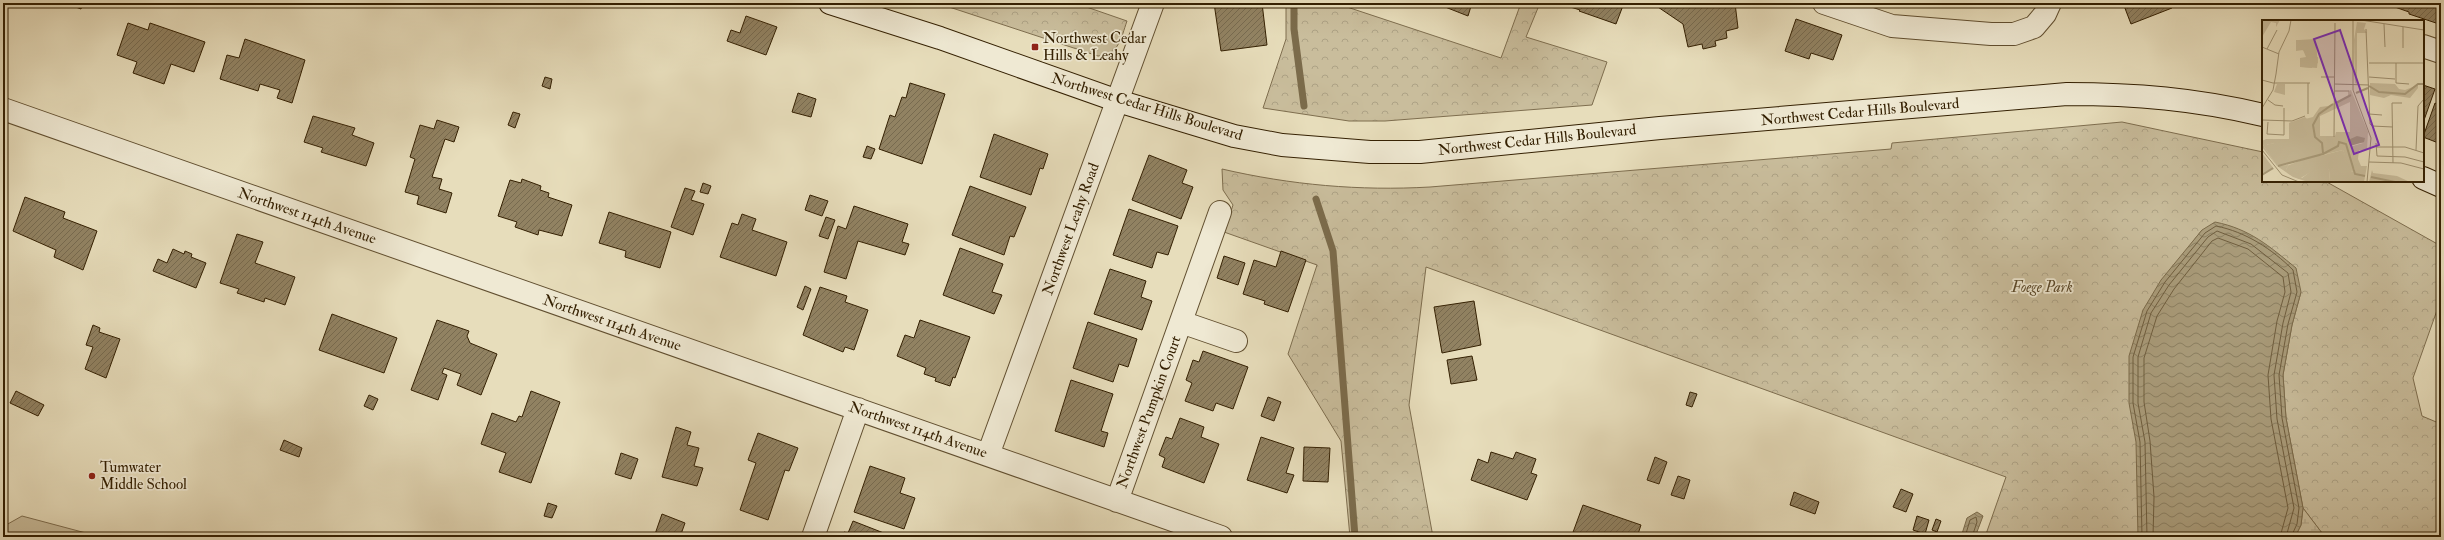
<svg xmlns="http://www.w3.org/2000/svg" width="2444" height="540" font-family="'IM FELL Double Pica',serif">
<defs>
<pattern id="forest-crowns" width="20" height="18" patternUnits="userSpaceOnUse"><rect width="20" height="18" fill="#c9bd9c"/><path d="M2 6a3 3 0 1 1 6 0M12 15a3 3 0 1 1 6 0" fill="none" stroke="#ada285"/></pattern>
<pattern id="wetland-marsh" width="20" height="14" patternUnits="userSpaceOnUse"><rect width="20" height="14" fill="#c9bd9c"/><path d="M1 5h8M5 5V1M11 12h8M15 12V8" fill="none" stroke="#ada285"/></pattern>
<pattern id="water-waves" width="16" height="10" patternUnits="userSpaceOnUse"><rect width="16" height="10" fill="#aa9d7c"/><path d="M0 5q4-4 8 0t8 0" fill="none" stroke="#8b8063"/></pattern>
<pattern id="building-hatch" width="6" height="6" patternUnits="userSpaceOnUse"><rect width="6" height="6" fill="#918262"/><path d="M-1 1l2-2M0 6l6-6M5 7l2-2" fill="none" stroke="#776a4f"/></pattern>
</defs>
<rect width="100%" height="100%" fill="#e7ddbb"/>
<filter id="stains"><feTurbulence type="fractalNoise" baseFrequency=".005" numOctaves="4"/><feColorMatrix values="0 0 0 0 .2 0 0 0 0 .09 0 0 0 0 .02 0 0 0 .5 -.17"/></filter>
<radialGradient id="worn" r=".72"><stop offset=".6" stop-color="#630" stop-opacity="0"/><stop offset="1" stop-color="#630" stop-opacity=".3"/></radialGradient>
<path fill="url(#forest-crowns)" stroke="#7e6e4f" d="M937,3H1075L1127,21C1121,38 1119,55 1098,56Z
M1286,3H1341V5L1501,58L1521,3H1540L1526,37L1607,62L1592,105L1385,121H1349L1263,108L1286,39Z
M2122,122L2263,152V181H2325L2441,246V299L2413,378L2422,416L2441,424V537H2325L2303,508L2286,418L2283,375L2292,325L2301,292L2202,230L2191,244L2202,537H1985L2006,477L1426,267L1409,405L1433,537H1350L1341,441L1288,354L1317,265L1224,232L1233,205L1223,190L1222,169C1291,185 1360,191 1430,187L1891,149L1892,143Z"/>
<path fill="url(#wetland-marsh)" stroke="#7e6e4f" d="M2303,508L2325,537H2295L2301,525Z"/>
<path fill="#c9bd9c" stroke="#7e6e4f" d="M22,516L101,537H3L6,525Z"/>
<path fill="url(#water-waves)" stroke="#7b6b4b" d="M2215,222C2250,229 2269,246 2296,268L2301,292L2292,325L2283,375L2286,418L2303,508L2301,525L2295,537H2138L2136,442L2129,403V356L2143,310L2161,280L2202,230Z
M1977,512L1983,516L1975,537H1961L1967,518Z"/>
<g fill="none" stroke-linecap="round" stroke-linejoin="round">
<path stroke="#6f5e3f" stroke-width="1" d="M1965,537L1970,520L1976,517L1977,522L1972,537
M2142,537L2140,442L2133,403V357L2147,311L2165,282L2205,233L2216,226C2246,232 2272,249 2293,270L2297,292L2288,324L2279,375L2282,418L2299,508L2297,524L2291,537
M2147,537L2145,442L2138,403V357L2151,313L2169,285L2208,237L2217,231L2251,244L2288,273L2291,292L2283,323L2274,375L2277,419L2294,508L2286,537
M2153,537L2154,497L2150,441L2144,402V358L2157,316L2174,289L2212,241L2218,238L2248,249L2283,277L2285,292L2277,321L2268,375L2271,419L2288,508L2280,537"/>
<path stroke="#7b6b4b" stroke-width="7" d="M1294,3V29L1304,106
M1316,199L1333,251L1355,537"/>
</g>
<path fill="url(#building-hatch)" stroke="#342002" d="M65,3H83L81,9Z
M1214,3H1262L1267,45L1221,51Z
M1435,3H1472L1468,16Z
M1565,3H1624L1616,24L1579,11L1580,10L1564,5Z
M1657,3H1735L1738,28L1726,31L1727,38L1715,41L1716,46L1703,49L1702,44L1688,47L1683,24L1655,5Z
M2123,3H2170L2172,8L2131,24Z
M2393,3H2441V21L2436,23L2409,14V12L2392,6Z
M746,16L777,27L766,55L727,41L731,30L740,33Z
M1796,19L1842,35L1833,60L1811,53L1809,59L1785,51Z
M128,23L148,30L150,23L205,42L194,72L171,64L164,84L133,73L137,62L117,55Z
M245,39L305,60L292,103L277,98L280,90L260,84L258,91L220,79L227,55L239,58Z
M545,77L552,79L550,89L542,86Z
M910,83L945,94L922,164L879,149L890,115L895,117L902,97L906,98Z
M2423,85L2435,89L2423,123Z
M798,93L816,99L811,117L792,112Z
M2435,103L2441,106V144L2423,137Z
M513,112L520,114L515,128L508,125Z
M313,116L355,128L352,135L374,143L366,166L321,152L323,148L304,142Z
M437,120L459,127L454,142L445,139L432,177L442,179L439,189L452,193L446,213L417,204L419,196L405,192L415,159L410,157L420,125L434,129Z
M994,134L1048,154L1043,169L1040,168L1031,195L980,177Z
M867,146L875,149L871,159L863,157Z
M1149,155L1187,170L1182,183L1193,187L1181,219L1132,200Z
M522,179L541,186L540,190L549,193L548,197L572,205L562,236L539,230L538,235L515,227L517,222L498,216L510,180L521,183Z
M703,183L711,186L708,194L700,192Z
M970,186L1026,207L1014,237L1010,236L1004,255L952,235Z
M685,188L695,191L691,200L704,204L693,235L671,227Z
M810,195L828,201L822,216L805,210Z
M25,197L65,212L63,218L97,231L83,270L54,257L56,250L13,231Z
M854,206L908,224L902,242L909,244L905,255L858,241L846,279L824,272L838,226L846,229Z
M1129,209L1178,226L1168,255L1157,252L1152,268L1113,255Z
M609,212L671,232L660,268L625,257L626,251L599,243Z
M742,214L756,219L752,230L787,242L776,276L720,257L732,223L738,225Z
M826,217L835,220L828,239L819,236Z
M237,234L263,242L255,263L295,277L285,305L265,298L264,302L237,293L239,289L220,283Z
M960,248L1003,264L992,292L1002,295L994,314L943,295Z
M173,249L184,254L185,251L192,254L191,257L206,263L196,288L153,271L158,259L167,263Z
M1281,251L1306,260L1288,312L1264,304L1265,301L1243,294L1254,260L1276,267Z
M1224,256L1245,263L1238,285L1217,278Z
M1110,269L1146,281L1141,297L1152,301L1142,330L1094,314Z
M805,286L811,289L803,310L797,307Z
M820,287L847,296L845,302L868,310L854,350L845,347L843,352L803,335Z
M1474,301L1481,345L1442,353L1434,307Z
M332,314L397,338L384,373L319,350Z
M437,320L469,331L467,336L470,343L497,354L481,395L457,385L461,374L444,368L442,373L447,375L438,400L411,390Z
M920,320L970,337L955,378L953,377L950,386L935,381L936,378L924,374L926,368L897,356L905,335L914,338Z
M1088,322L1137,339L1128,367L1119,364L1113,382L1073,368Z
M93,325L100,328L99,332L120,339L106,378L85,369L93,347L86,345Z
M1203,351L1248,367L1233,409L1216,403L1213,411L1185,401L1192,383L1186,380L1193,360L1199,362Z
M1472,356L1477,380L1451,384L1447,360Z
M1071,380L1113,394L1101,431L1108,433L1104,447L1055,431Z
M16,391L44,405L38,416L10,403Z
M531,391L560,402L531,483L499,472L506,453L481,444L492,413L516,422L519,416L522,417Z
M1690,392L1697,394L1692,407L1686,405Z
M369,395L378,399L373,410L364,406Z
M1268,397L1281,402L1274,421L1261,416Z
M1180,418L1204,427L1201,437L1219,444L1204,483L1162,467L1165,458L1159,455L1166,437L1172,439Z
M676,427L691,432L687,445L699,448L694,466L703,468L697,486L662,477Z
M758,433L798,448L789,471L785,470L768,520L740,510L756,463L748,460Z
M1261,437L1294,448L1286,473L1294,475L1287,493L1247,480Z
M284,440L302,448L299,457L280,450Z
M1304,447L1330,448L1328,482L1303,481Z
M1491,452L1513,459L1516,452L1536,459L1531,473L1537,475L1527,500L1471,480L1478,459L1488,463Z
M621,453L638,459L631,479L615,474Z
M1655,457L1667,462L1659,484L1647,480Z
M870,466L905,478L900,493L915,498L904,529L854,512Z
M1678,476L1690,480L1684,499L1671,495Z
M1901,489L1913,494L1906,512L1893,507Z
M1794,492L1819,502L1815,514L1790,505Z
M548,503L557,506L552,518L544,516Z
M1583,505L1641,525L1637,537H1580L1572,535Z
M662,514L685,523L680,537H654Z
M1917,516L1929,520L1925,534L1913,530Z
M1936,519L1941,521L1937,532L1932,530Z
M853,521L894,537H842L844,532L848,533Z
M737,534L746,537H735Z
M956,534L965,537H955Z"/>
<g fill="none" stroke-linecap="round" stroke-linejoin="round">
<defs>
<path id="minor" d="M1824,3L1892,26L1991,34H2014L2034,27L2045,14L2050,3
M2423,46L2441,52
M3,109L1221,537
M1181,322L1236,341
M988,455L1153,3
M1117,501L1220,212
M813,537L858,409"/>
<path id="secondary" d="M830,3L940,38L1118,101L1234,136L1282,145L1370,152H1420L1660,128L2067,94C2135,94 2196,99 2263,115
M2423,178L2441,186"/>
</defs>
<use href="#minor" stroke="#614f30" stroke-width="24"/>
<use href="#secondary" stroke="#342002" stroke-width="24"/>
<use href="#minor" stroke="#efe9d3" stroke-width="22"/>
<use href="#secondary" stroke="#efe9d3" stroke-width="22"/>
</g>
<g fill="#8f2418" stroke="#efe9d3" stroke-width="1.5">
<rect x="1031" y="43" width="8" height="8" rx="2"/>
<circle cx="92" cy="476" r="4"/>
</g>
<g text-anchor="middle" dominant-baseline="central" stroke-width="3.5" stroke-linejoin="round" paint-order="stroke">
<g font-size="15" fill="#342002" stroke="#efe9d3" text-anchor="start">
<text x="1043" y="38">Northwest Cedar<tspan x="1043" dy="17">Hills &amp; Leahy</tspan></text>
<text x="100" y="467">Tumwater<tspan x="100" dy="17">Middle School</tspan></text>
</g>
<g font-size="15" fill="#342002" stroke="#efe9d3">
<text transform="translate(1147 107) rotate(17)">Northwest Cedar Hills Boulevard</text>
<text transform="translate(1860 112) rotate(-5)">Northwest Cedar Hills Boulevard</text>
<text transform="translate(1537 140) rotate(-6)">Northwest Cedar Hills Boulevard</text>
<text transform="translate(307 216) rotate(19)">Northwest 114th Avenue</text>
<text transform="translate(1071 229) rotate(-70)">Northwest Leahy Road</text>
<text transform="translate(612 323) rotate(19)">Northwest 114th Avenue</text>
<text transform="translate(1149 412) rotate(-70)">Northwest Pumpkin Court</text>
<text transform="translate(918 430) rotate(19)">Northwest 114th Avenue</text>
</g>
<g font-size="15" font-style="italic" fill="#594728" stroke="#efe9d3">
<text x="2042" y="287">Foege Park</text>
</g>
</g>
<g transform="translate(2262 20)">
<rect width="162" height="162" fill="#e7ddbb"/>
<path d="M34,20H46V23L54,27L56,43L50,45V48L38,47V38L44,37L41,30L34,31ZM43,97L45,99L30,118L17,125L15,123L1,125L15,146L27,145L24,149L40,158L56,146H62L67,150L68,162H46L31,157L15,146L0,127V121L4,119H27V103Z" fill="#c9bd9c"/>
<path d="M0,0H18L14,7V3L9,2L0,17ZM95,2L104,3L102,9L105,13H95V64L93,63L92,20ZM108,63L133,64L137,69L143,70L156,65V68L148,78L129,75L122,78L108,75ZM15,64H23V75L12,72ZM89,70L106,112L105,130H97L96,139L99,146H105L102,162H68L67,150L59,146L37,159L27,154L24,149L27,145L48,137L3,125L18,122L0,121L27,119V103L51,97L58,87L66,86L86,76V71ZM88,82V112H74L73,116H58V96ZM71,122L101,123L91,126L88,131L93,151L90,152L81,130L58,136L59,123ZM0,133L12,149L0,155ZM110,150L111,153L135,156L148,162H107Z" fill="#c9bd9c" fill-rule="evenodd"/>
<path d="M87,119L88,126H91L88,131L93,147L91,152L87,149L81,130L15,146L1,125L5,123V125L12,124L14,121L18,125L41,123L44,126L48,125L46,128L52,131L57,128L61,121Z" fill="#c9bd9c"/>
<path d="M53,19L55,35L40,30L37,20ZM56,37L55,48L40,47V39Z" fill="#c9bd9c"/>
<path d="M95,116L103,118L102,122L88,126L86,120Z" fill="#aa9d7c"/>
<path fill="none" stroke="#aa9d7c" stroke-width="2" d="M107,66L117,72L143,74L156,64H162M94,73L106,68M74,83L89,75M61,133L60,123L53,117L51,105L57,94L71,84M16,146L61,134L76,126L77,122L84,124L93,154L103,156M0,155L11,148M109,157L133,162"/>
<path fill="none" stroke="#9f9171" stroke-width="1" d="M91,0V70L109,118L105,162M99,0L162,10M122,4L123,27M141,7V28M104,9L108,104L110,106L131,107M0,27L17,34M5,29L15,10M107,43H162M134,43V63L147,64M14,54L17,32L27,11L29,0M59,57H72M107,57L133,59M0,60L11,63H48M72,64L107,65M72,71H87M6,80L13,85L21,86M0,88L11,70L14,54M46,94V63M107,94L120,95M0,100L30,101L43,96M6,102L5,114L22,115V88M72,117L73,3M114,123L115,136L143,137L162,142M114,127H143L162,133M0,130L20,155L37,162M154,130L156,86L162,79M107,142L139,143L162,149M131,143L130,83H140"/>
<path fill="#7b2cbf" fill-opacity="0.15" stroke="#7b2cbf" stroke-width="2" d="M78,10L117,125L92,134L52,19Z"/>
<rect width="162" height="162" fill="none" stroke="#342002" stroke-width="2"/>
</g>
<rect width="2444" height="540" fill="none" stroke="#e7ddbb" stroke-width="16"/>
<rect x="4" y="4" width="2436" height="532" fill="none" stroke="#342002" stroke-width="2"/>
<rect x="8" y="8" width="2428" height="524" fill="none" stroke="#342002"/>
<rect width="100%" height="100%" filter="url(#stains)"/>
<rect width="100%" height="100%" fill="url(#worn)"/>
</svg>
